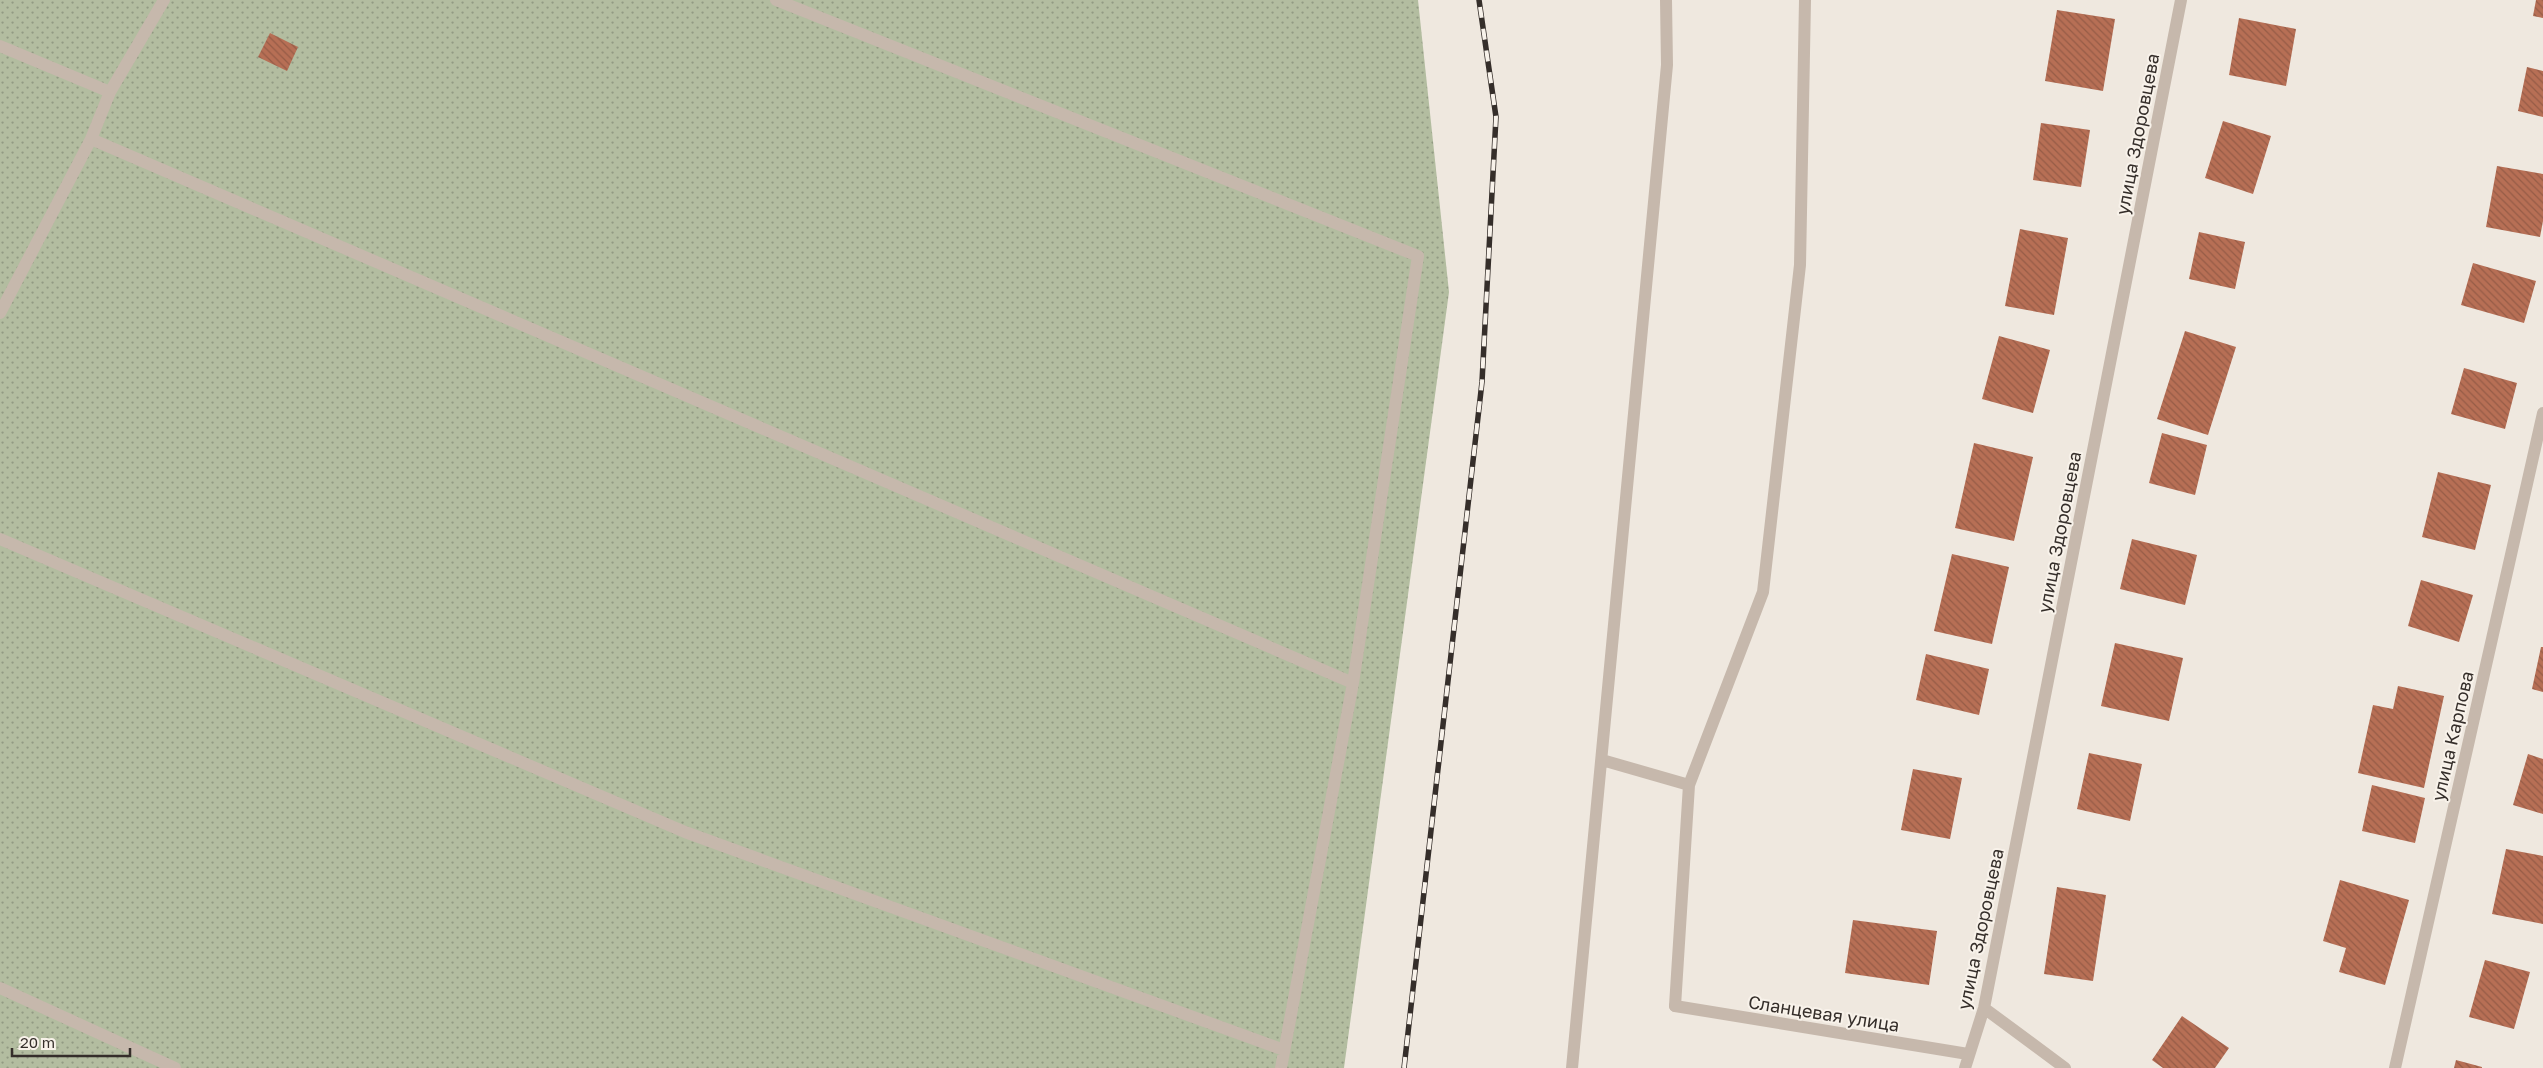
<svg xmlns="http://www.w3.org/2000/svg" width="2543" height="1068" font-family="'Golos Text',sans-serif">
<defs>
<pattern id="park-dots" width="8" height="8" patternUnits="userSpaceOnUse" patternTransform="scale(1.25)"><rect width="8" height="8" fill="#b3bda0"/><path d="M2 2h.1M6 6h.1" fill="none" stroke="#929a83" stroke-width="1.8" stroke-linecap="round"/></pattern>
<pattern id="building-back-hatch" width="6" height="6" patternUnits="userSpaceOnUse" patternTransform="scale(1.25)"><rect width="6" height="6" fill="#b76f55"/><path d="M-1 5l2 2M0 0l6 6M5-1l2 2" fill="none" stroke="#965c47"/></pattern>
</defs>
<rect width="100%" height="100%" fill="#efe8df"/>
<path fill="url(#park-dots)" d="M0,0H1418L1449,292L1344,1068H0Z"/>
<path fill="url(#building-back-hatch)" d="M2536,0H2543V18L2533,16Z
M2057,10L2115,19L2103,91L2045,81Z
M2239,18L2296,29L2286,86L2229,75Z
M270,33L298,47L287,71L258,57Z
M2527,67L2543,71V117L2518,111Z
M2223,121L2271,136L2253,194L2205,178Z
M2041,123L2090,130L2081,187L2033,180Z
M2497,166L2543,174V221L2540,237L2486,227Z
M2020,229L2068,238L2054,315L2005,306Z
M2199,232L2245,242L2235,289L2189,279Z
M2473,263L2536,281L2524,323L2461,305Z
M2185,331L2236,347L2208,435L2157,419Z
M1999,336L2050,350L2033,413L1982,399Z
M2464,368L2517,383L2505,429L2451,414Z
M2162,433L2207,445L2195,495L2149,483Z
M1974,443L2033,457L2014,541L1955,528Z
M2438,472L2491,485L2475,550L2422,537Z
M2132,539L2197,555L2185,605L2120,589Z
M1952,554L2009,567L1992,644L1934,631Z
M2421,580L2473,595L2459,642L2408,626Z
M2115,643L2183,658L2169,721L2101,706Z
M2541,647H2543V692L2532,689Z
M1926,654L1989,669L1979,715L1916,700Z
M2398,686L2444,696L2424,788L2358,773L2373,705L2393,709Z
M2089,753L2142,764L2130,821L2077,809Z
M2528,754L2543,759V814L2513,805Z
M1913,769L1962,778L1950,839L1901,830Z
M2372,785L2425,798L2415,843L2362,831Z
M2506,849L2543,856V924L2492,914Z
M2340,880L2409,900L2385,985L2339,972L2346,948L2323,941Z
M2057,887L2106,895L2093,981L2044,974Z
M1853,920L1937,931L1929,985L1845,973Z
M2485,960L2530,972L2514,1029L2469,1017Z
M2182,1016L2229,1048L2215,1068H2163L2152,1060Z
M2456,1060L2482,1067V1068H2454Z"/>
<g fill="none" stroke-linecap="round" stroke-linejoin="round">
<path stroke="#c6b8ac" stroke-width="12" d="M776,0L1418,256L1353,683L1281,1068
M0,46L110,92
M91,139L1353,683
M0,313L91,139L110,92L164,0
M0,539L685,832L1284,1050
M1602,760L1689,785L1763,592L1800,265L1805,0
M0,988L175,1068
M1675,1006L1689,785
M1572,1068L1667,65L1666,0"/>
<path stroke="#c6b8ac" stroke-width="12" d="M1675,1006L1968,1054
M1984,1008L2065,1068
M1965,1068L1984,1008L2181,0
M2395,1068L2543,413"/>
<defs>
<path id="rail" d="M1404,1068L1482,382L1496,117L1479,0"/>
</defs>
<use href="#rail" stroke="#352e2a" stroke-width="5.5"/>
<use href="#rail" stroke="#f8f2ea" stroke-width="4" stroke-dasharray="11" stroke-linecap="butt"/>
</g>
<g text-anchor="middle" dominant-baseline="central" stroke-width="4" stroke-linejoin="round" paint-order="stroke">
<g font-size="18" fill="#352e2a" stroke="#f8f2ea">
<text transform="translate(2137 134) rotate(-79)">улица Здоровцева</text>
<text transform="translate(2059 532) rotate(-79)">улица Здоровцева</text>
<text transform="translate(2452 736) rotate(-77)">улица Карпова</text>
<text transform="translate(1980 929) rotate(-78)">улица Здоровцева</text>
<text transform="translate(1824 1013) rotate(9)">Сланцевая улица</text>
</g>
</g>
<path d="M12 1048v8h118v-8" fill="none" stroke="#352e2a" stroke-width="2.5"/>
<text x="20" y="1048" font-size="15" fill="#352e2a" stroke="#f8f2ea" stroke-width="4" paint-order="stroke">20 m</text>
</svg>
